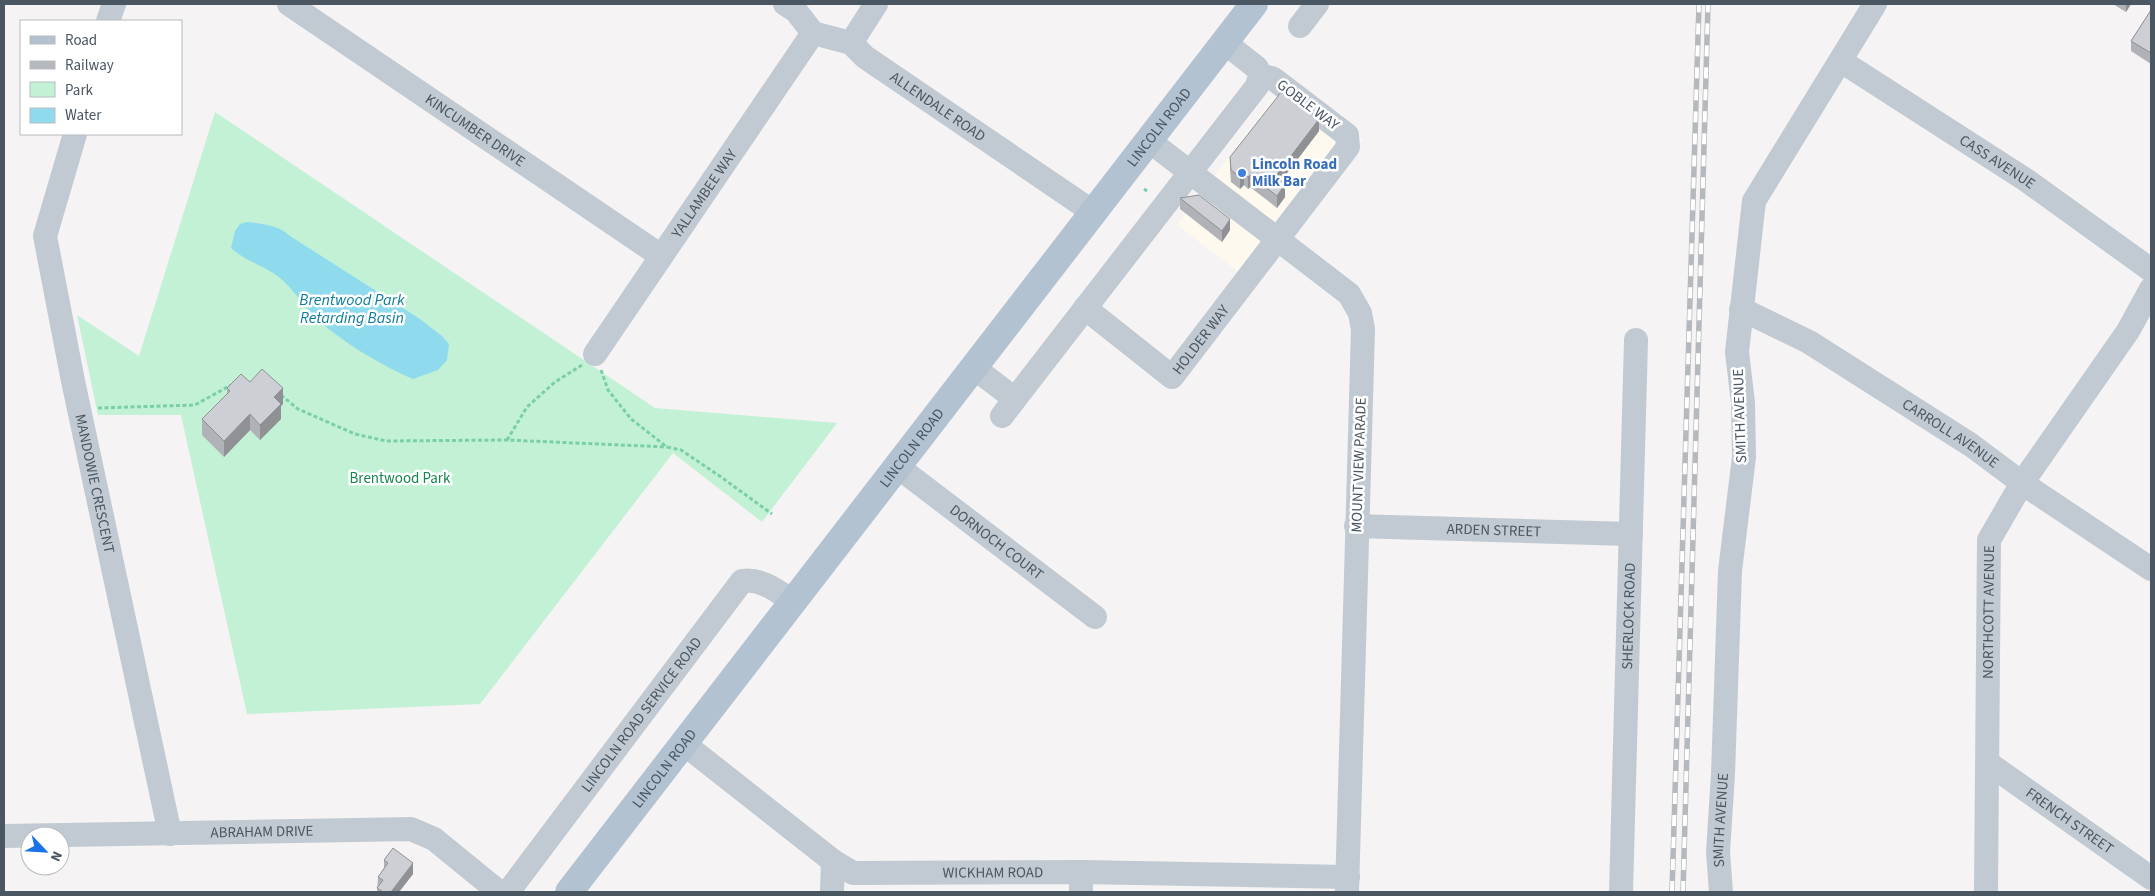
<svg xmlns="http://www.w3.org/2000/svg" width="2155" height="896" font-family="'Source Sans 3',sans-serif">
<rect width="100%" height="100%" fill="#f5f3f3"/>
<path fill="#fdf9ef" d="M1287,81L1363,139L1253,283L1177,225Z"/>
<path fill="#c3f1d5" d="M215,112L655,408L837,423L762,522L673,453L480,704L247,714L181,415H98L77,315L139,356Z"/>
<path fill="#90daee" d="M247,222C263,224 278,225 290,236L420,319L442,336L449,344L447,360L438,370L413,379C384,367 335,338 313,315C302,303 293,289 280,278C265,266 245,261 231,248L235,231L240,224Z"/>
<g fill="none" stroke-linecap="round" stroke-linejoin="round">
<path stroke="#7ad0a6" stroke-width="3" stroke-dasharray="4 2.5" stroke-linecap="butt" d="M1144,189L1147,191
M601,370L608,390L631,419L667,447L681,450L721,477L772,514
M281,395L298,409L355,434L386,441L507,440L667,447
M98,408L195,405L231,385
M507,440L527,407L555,382L582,365"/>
<g stroke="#c1cad2" stroke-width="24">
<path id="s1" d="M289,4L661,256"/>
<path id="s2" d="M785,4L796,11L813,33L851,43L865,57L1093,212"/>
<path d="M108,21L114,4"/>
<path d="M1300,26L1317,4"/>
<path d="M851,43L876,4"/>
<path id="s3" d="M1841,61L2026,180L2151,270"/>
<path id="s4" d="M75,134L45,236L73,381L170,834"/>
<path d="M1148,140L1349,294L1360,313L1363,329L1347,892"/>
<path id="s5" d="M1085,308L1172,377L1348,147L1347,135L1279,83L1272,78L1260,76"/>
<path id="s6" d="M1741,309L1809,342L1971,445L2022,483L2151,569"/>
<path id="s7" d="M595,354L813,33"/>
<path d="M973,367L1015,399L1257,86L1260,76L1257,68L1224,42"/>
<path d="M1002,416L1015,399"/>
<path id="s8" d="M898,467L1095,617"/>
<path id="s9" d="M1356,526L1631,534"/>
<path id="s10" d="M683,743L833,861L853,873L1081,872L1348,877"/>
<path id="s11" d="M1988,763L2151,878"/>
<path id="s12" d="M4,836L411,829L434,839L499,892"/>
<path id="s13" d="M508,892L742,581C761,578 777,591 792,601"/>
<path d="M832,892L833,861"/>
<path d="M1081,892V872"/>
<path id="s14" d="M1621,892L1636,340"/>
<path id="s15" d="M1721,892L1718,852L1723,774L1730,571L1744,457L1743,403L1737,352L1754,201L1875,4"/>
<path id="s16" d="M1986,892L1989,540L2022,483L2128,331L2151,289"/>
</g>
<path stroke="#b3c2d1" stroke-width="28" id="s17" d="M569,892L1254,4"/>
<defs>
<path id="rail" d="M1672,892L1699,4
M1683,892L1708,4"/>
</defs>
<use href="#rail" stroke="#b5b8bd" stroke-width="5.5"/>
<use href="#rail" stroke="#fff" stroke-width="4" stroke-dasharray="11" stroke-linecap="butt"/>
</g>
<path fill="#b0b2b7" d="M2113,4H2131L2126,12Z
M2151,10V64L2131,51V41Z
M1319,131L1281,181L1285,197L1277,208L1250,187L1248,189L1244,185L1240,189L1231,182L1230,169V157Z
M1180,198L1230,230L1222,242L1180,209Z
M250,382L283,404L281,406V419L260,440L250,430L224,457L202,435V419L227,394V388Z
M384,860L413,874L399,892H377L378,877L384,868Z"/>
<path fill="#909195" d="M2126,4H2131L2126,12Z
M1319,119V131L1275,189V177Z
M1244,173V185L1240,189V177Z
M1250,175V187L1248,189V177Z
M1285,184V197L1277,208V196Z
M1230,219V230L1222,242V231Z
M283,388V404L281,406V419L260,440V425L274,397Z
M250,414V430L224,457V441Z
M413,863V874L399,892H391Z"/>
<path fill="#cdcfd5" stroke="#909195" d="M2151,10V53L2131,41Z
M1282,91L1319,119L1275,177L1285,184L1277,196L1250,175L1248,177L1244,173L1240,177L1231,170L1230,157Z
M1199,195L1230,219L1222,231L1180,198Z
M262,369L283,388L274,397L281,404L260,425L250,414L224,441L202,419L230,391L227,388L241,374L250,382Z
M393,848L413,863L391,892H383L377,888L383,880L378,877L388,863L384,860Z"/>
<circle fill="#3f7fe0" stroke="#fff" stroke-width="2" cx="1242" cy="173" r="5"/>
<g text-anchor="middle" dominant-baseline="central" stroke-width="5" stroke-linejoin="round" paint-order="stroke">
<g font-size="15" fill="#4a5661" stroke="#fff">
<text transform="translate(1308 105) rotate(37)">GOBLE WAY</text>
<text stroke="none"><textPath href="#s2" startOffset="188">ALLENDALE ROAD</textPath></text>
<text stroke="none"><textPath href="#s17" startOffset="966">LINCOLN ROAD</textPath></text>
<text stroke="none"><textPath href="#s1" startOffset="225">KINCUMBER DRIVE</textPath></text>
<text stroke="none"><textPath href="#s3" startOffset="186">CASS AVENUE</textPath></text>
<text stroke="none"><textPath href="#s7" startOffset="194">YALLAMBEE WAY</textPath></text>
<text stroke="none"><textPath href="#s5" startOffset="158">HOLDER WAY</textPath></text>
<text transform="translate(1740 416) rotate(-92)">SMITH AVENUE</text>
<text stroke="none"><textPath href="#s6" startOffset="244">CARROLL AVENUE</textPath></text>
<text stroke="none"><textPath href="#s17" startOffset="561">LINCOLN ROAD</textPath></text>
<text transform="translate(1359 465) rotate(-88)">MOUNT VIEW PARADE</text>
<text stroke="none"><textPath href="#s4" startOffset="359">MANDOWIE CRESCENT</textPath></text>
<text stroke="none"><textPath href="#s9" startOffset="138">ARDEN STREET</textPath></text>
<text stroke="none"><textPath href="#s8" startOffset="124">DORNOCH COURT</textPath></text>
<text stroke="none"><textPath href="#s16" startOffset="280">NORTHCOTT AVENUE</textPath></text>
<text stroke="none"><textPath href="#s14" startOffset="276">SHERLOCK ROAD</textPath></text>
<text stroke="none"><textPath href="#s13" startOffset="222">LINCOLN ROAD SERVICE ROAD</textPath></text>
<text stroke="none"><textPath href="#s17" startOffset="156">LINCOLN ROAD</textPath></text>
<text stroke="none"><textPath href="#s15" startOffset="72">SMITH AVENUE</textPath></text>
<text stroke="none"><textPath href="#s11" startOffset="100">FRENCH STREET</textPath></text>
<text stroke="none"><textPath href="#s12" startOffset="258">ABRAHAM DRIVE</textPath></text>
<text stroke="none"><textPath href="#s10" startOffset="354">WICKHAM ROAD</textPath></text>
</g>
<g font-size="15" font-weight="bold" fill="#366cbe" stroke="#fff" text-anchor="start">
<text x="1252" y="164">Lincoln Road<tspan x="1252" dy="17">Milk Bar</tspan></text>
</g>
<g font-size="15" fill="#17864f" stroke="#fff">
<text x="400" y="478">Brentwood Park</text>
</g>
<g font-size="16" font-style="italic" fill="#0c7c9b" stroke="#fff">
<text x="352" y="300">Brentwood Park<tspan x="352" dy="18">Retarding Basin</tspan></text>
</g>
</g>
<rect width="2155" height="896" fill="none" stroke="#4a5661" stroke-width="10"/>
<rect x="20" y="20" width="162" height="115" fill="#ffffff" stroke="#b7bbc0"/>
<rect x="30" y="36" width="25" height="8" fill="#b3c2d1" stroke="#b7bbc0"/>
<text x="65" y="45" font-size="15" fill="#4a5661">Road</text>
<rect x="30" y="61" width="25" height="8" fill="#b5b8bd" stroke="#b7bbc0"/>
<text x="65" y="70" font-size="15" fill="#4a5661">Railway</text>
<rect x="30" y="82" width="25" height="15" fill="#c3f1d5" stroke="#b7bbc0"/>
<text x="65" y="95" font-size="15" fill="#4a5661">Park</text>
<rect x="30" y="108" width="25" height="15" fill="#90daee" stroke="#b7bbc0"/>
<text x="65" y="120" font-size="15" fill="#4a5661">Water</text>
<g transform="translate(45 851) rotate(115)"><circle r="24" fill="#ffffff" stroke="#b7bbc0"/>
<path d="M0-4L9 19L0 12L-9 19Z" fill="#1a73e8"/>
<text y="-8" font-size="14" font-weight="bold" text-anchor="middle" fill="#4a5661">N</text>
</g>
</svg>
